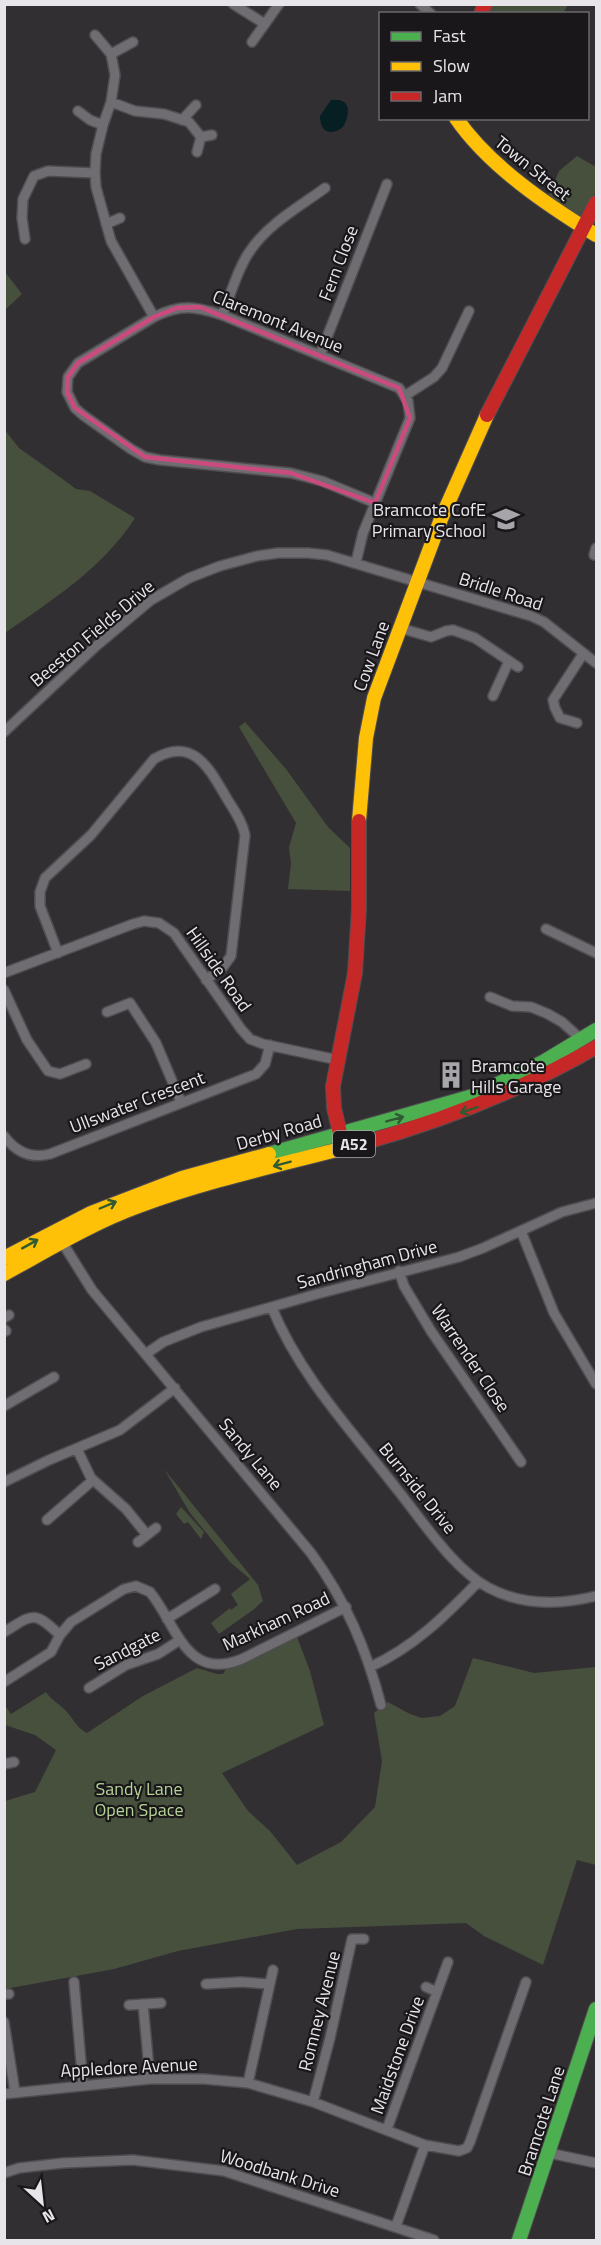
<svg xmlns="http://www.w3.org/2000/svg" width="601" height="2245" font-family="'Titillium Web',sans-serif">
<rect width="100%" height="100%" fill="#322f33"/>
<path fill="#46503d" d="M491,5H568L563,13L487,14Z
M577,156L596,167C596,185 598,206 580,217L548,197L559,171Z
M5,272L22,294L5,310H4Z
M4,429L19,448L64,480L76,489L90,491L135,518C103,568 52,600 5,633Z
M245,722L286,769L328,827L350,848V891L288,889L291,864L289,847L296,823L239,727Z
M164,1469L258,1585L263,1601L253,1610L219,1634L211,1623L230,1608L231,1610L238,1605L231,1594L250,1579L230,1562L190,1513Z
M181,1507L204,1532L201,1539L188,1522L184,1524L176,1514Z
M297,1637L310,1671L324,1725L222,1773L248,1811L270,1831L297,1865L341,1842L375,1807L382,1761L374,1713L388,1702L410,1714L422,1718L440,1716L455,1706L473,1658L534,1673L596,1667V1865L577,1860L543,1965L484,1936L466,1923L297,1929L178,1951L114,1969L5,1989V1801L35,1792L56,1750L35,1735L5,1725L4,1704L11,1714L46,1692C53,1702 60,1704 67,1712C74,1720 77,1728 87,1733L143,1696L197,1668L217,1674H223L226,1669Z"/>
<path fill="#051f23" d="M331,100C351,98 351,112 343,127C331,136 320,133 320,116Z"/>
<g fill="none" stroke-linecap="round" stroke-linejoin="round">
<defs>
<path id="street" d="M233,4L265,24
M420,4L431,14
M95,35L111,54L115,75L111,102L103,125L96,154L95,173L96,187L111,241L154,317
M252,42L279,4
M111,54L133,42
M111,102L135,111L164,114L189,122L201,137
M78,111L90,120L103,125
M182,120L196,105
M197,152L201,137L212,135
M106,224L120,218
M25,239L22,218L23,199L34,176L48,171L95,173
M222,315C231,295 237,269 250,251C268,224 299,207 325,188
M320,355L387,184
M406,395L434,377L442,368L469,311
M594,555L596,548
M356,562L363,533L410,418L408,401L399,388L222,315C195,306 180,304 154,317L78,363L68,377L67,392L75,408L83,415L131,449L145,457L160,460L291,473L322,481L375,503
M400,628L431,637L446,631L453,630L475,638L518,667
M493,696L509,661
M577,723L560,718L555,708L553,700L583,654
M4,732L95,647L151,600L189,578L220,566L257,556L278,553H308L327,555L531,616L544,622L596,663
M546,929L596,953
M58,953L40,906V892L45,878L91,835L154,759C193,736 209,768 226,797C233,809 242,820 245,835L231,956L223,967L206,980
M4,973L133,924L144,921L159,923L174,933L241,1029L250,1039L263,1044L338,1060
M4,990L27,1040L48,1071L60,1074L86,1064
M490,997L512,1006L531,1007L548,1014L562,1022L582,1040
M107,1012L130,1003L156,1043L181,1102
M4,1136C16,1152 31,1159 50,1154L256,1074L265,1064L270,1045
M521,1231L554,1313L596,1384
M62,1242L92,1290L311,1553C346,1601 366,1648 381,1705
M399,1271L404,1286L431,1331L521,1462
M272,1308C300,1376 352,1431 396,1488C422,1520 453,1569 489,1588C523,1606 560,1605 596,1596
M4,1318L9,1315
M4,1329L6,1331
M146,1354L163,1342L201,1327L317,1294L459,1257L483,1248L562,1212L596,1203
M4,1406L54,1377
M77,1449L91,1478L126,1509L147,1535
M4,1482L49,1460L120,1430L175,1388
M47,1520L93,1480
M138,1542L156,1528
M167,1619L215,1589
M4,1632C34,1614 33,1610 60,1635
M370,1667C414,1647 445,1616 478,1582
M4,1682L51,1652L60,1635L71,1622L124,1589L136,1586L150,1592C177,1625 186,1682 242,1659L346,1607
M89,1688L126,1665L158,1654L180,1640
M4,1764L14,1762
M74,1982L83,2085
M206,1984L241,1982L270,1984
M426,1987L437,1992
M4,1994H9
M143,2004L150,2079
M129,2005L161,2003
M4,2022L15,2092
M248,2083L273,1970
M4,2094L150,2079H204L248,2083L313,2102L425,2145
M313,2102L330,2038L352,1939H364
M387,2129L448,1962
M549,2153L596,2163
M4,2173L19,2168L63,2163L133,2160L224,2171L434,2240
M396,2226L425,2145L459,2151L467,2148L470,2142L526,1982"/>
<path id="fast" d="M269,1154L473,1096L543,1062L596,1030
M519,2240L596,2009"/>
<path id="slow" d="M456,118C489,166 547,205 596,235
M359,821L366,738L374,698L441,519L487,415
M4,1258L91,1213L182,1178L269,1154
M4,1274C48,1250 92,1223 139,1206C211,1179 289,1163 363,1143"/>
<path id="jam" d="M481,14L485,4
M487,415L596,203
M340,1133L334,1108L333,1086L355,973L359,908V821
M363,1143C445,1120 522,1090 596,1047"/>
</defs>
<use href="#street" stroke="#504d51" stroke-width="12"/>
<use href="#fast" stroke="#504d51" stroke-width="16"/>
<use href="#slow" stroke="#504d51" stroke-width="16"/>
<use href="#jam" stroke="#504d51" stroke-width="16"/>
<use href="#street" stroke="#6f6d71" stroke-width="9"/>
<use href="#fast" stroke="#4caf50" stroke-width="14"/>
<use href="#slow" stroke="#ffc107" stroke-width="14"/>
<use href="#jam" stroke="#c62828" stroke-width="14"/>
</g>
<defs><path id="oneway-shaft" d="M-6 0H5M1.5-3L5.5 0L1.5 3" fill="none" stroke-width="1.6" stroke-linecap="round" stroke-linejoin="round" transform="scale(1.5)"/></defs>
<g stroke="#305b32">
<use href="#oneway-shaft" transform="translate(469 1110) rotate(162)"/>
<use href="#oneway-shaft" transform="translate(395 1119) rotate(-15)"/>
<use href="#oneway-shaft" transform="translate(282 1164) rotate(165)"/>
<use href="#oneway-shaft" transform="translate(108 1205) rotate(-23)"/>
<use href="#oneway-shaft" transform="translate(30 1244) rotate(-29)"/>
</g>
<path fill="none" stroke="#cc4b7f" stroke-width="4.5" stroke-linejoin="round" d="M200,307L399,388L410,418L375,503L291,473L145,457L75,408L67,392L68,377L78,363L154,317L177,308Z"/>
<defs>
<symbol id="school-bare" viewBox="-9 -9 18 18"><path d="M0-5L7-2L0 1L-7-2ZM-4 1L0 2.5L4 1V4Q0 6-4 4Z" fill="#a8a5aa" stroke="#19171a" stroke-width="2.5" paint-order="stroke"/></symbol>
<symbol id="building-bare" viewBox="-9 -9 18 18"><path d="M-4-6H4V6H1V3H-1V6H-4ZM-2.5-4.3h1.7v1.8h-1.7ZM.8-4.3h1.7v1.8H.8ZM-2.5-1h1.7V.8h-1.7ZM.8-1h1.7V.8H.8Z" fill="#a8a5aa" stroke="#19171a" stroke-width="2.5" paint-order="stroke"/></symbol>
</defs>
<g fill-rule="evenodd">
<use href="#school-bare" x="487" y="500" width="38" height="38"/>
<use href="#building-bare" x="432" y="1056" width="38" height="38"/>
</g>
<g text-anchor="middle" dominant-baseline="central" stroke-width="4.5" stroke-linejoin="round" paint-order="stroke">
<rect fill="#19171a" stroke="#aaa7ac" stroke-width="1.5" x="333" y="1131" width="42" height="26" rx="4.5"/>
<g font-size="16" font-weight="bold" fill="#e8e5ea">
<text x="354" y="1144">A52</text>
</g>
<g font-size="18" fill="#e8e5ea" stroke="#19171a">
<text transform="translate(533 168) rotate(39)">Town Street</text>
<text transform="translate(338 263) rotate(-69)">Fern Close</text>
<text transform="translate(278 321) rotate(22)">Claremont Avenue</text>
<text transform="translate(501 591) rotate(18)">Bridle Road</text>
<text transform="translate(92 633) rotate(-40)">Beeston Fields Drive</text>
<text transform="translate(371 656) rotate(-70)">Cow Lane</text>
<text transform="translate(219 969) rotate(55)">Hillside Road</text>
<text transform="translate(137 1102) rotate(-21)">Ullswater Crescent</text>
<text transform="translate(279 1132) rotate(-16)">Derby Road</text>
<text transform="translate(367 1264) rotate(-15)">Sandringham Drive</text>
<text transform="translate(471 1358) rotate(56)">Warrender Close</text>
<text transform="translate(251 1454) rotate(50)">Sandy Lane</text>
<text transform="translate(418 1488) rotate(51)">Burnside Drive</text>
<text transform="translate(276 1621) rotate(-25)">Markham Road</text>
<text transform="translate(127 1649) rotate(-27)">Sandgate</text>
<text transform="translate(319 2011) rotate(-76)">Romney Avenue</text>
<text transform="translate(397 2055) rotate(-70)">Maidstone Drive</text>
<text transform="translate(129 2067) rotate(-3)">Appledore Avenue</text>
<text transform="translate(541 2121) rotate(-72)">Bramcote Lane</text>
<text transform="translate(280 2173) rotate(17)">Woodbank Drive</text>
</g>
<g font-size="18" fill="#e8e5ea" stroke="#19171a" text-anchor="end">
<text x="486" y="509">Bramcote CofE<tspan x="486" dy="21">Primary School</tspan></text>
<text x="471" y="1065" text-anchor="start">Bramcote<tspan x="471" dy="21">Hills Garage</tspan></text>
</g>
<g font-size="18" fill="#b5d396" stroke="#19171a">
<text x="139" y="1788">Sandy Lane<tspan x="139" dy="21">Open Space</tspan></text>
</g>
</g>
<rect width="601" height="2245" fill="none" stroke="#e8e5ea" stroke-width="12"/>
<rect x="379" y="12" width="210" height="108" fill="#19171a" stroke="#6c696d" stroke-width="1.5"/>
<rect x="391" y="32" width="30" height="9" fill="#4caf50" stroke="#6c696d" stroke-width="1.5"/>
<text x="433" y="42" font-size="18" fill="#e8e5ea">Fast</text>
<rect x="391" y="62" width="30" height="9" fill="#ffc107" stroke="#6c696d" stroke-width="1.5"/>
<text x="433" y="72" font-size="18" fill="#e8e5ea">Slow</text>
<rect x="391" y="92" width="30" height="9" fill="#c62828" stroke="#6c696d" stroke-width="1.5"/>
<text x="433" y="102" font-size="18" fill="#e8e5ea">Jam</text>
<g transform="translate(42 2203) rotate(153)" stroke="#19171a" stroke-width="4.5" paint-order="stroke">
<path d="M0-4.5L10 22L0 15L-10 22Z" fill="#e8e5ea"/>
<text y="-9" font-size="16" font-weight="bold" text-anchor="middle" fill="#e8e5ea">N</text>
</g>
</svg>
